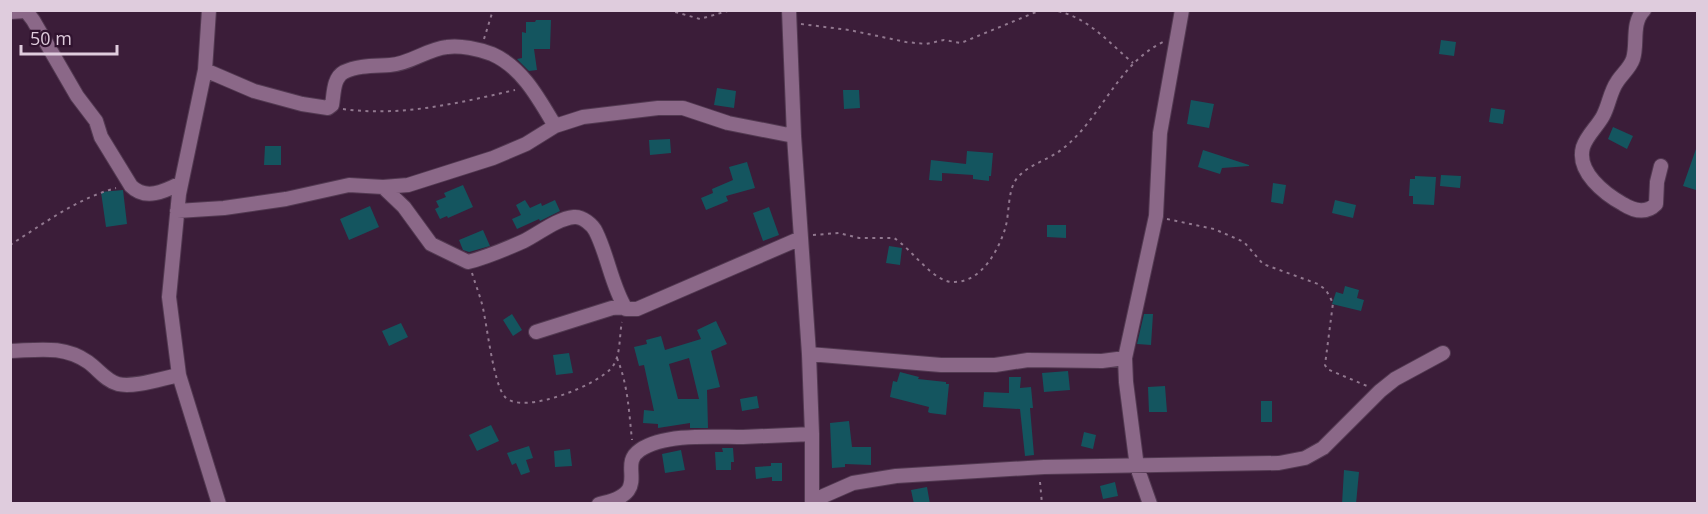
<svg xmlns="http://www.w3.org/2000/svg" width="1708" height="514" font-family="'Open Sans',sans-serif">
<rect width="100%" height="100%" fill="#3b1d39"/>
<path fill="#14555f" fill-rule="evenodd" d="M536,20H551L550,49H534L537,70L529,71L517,59L522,58V32L526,33V22H535Z
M1441,40L1456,42L1454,56L1439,54Z
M717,88L736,91L734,108L714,105Z
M843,90H859L860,108L844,109Z
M1191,100L1214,104L1209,128L1187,124Z
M1491,108L1505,110L1503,124L1489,122Z
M1613,127L1633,136L1627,149L1608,139Z
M670,139L671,153L650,155L649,140Z
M265,146H281V165H264Z
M1696,149H1698V183L1696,190L1683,186Z
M1203,150L1249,165V166L1222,168L1220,174L1198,167Z
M967,151L993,153L991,176H989V181L973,179V175L942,173V181L929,180L931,160L966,164Z
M747,162L755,188L726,196L728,201L706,210L701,198L713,193L712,189L733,180L729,167Z
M1441,175L1461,176L1460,188L1440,186Z
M1415,176L1436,177L1434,205L1413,204V196H1409L1410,179H1415Z
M1273,183L1286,185L1283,204L1271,202Z
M463,185L473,207L448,218L447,216L440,219L435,209L439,207L436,201L446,197L444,193Z
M123,190L127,224L106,227L101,192Z
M525,200L530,208L541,203L542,206L555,200L560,211L540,221L539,219L517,229L512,219L521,215L516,205Z
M1335,200L1356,205L1353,218L1332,213Z
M370,206L379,227L349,240L340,219Z
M769,207L779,235L763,241L753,213Z
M1047,225H1066V238L1047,237Z
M483,230L490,246L469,252L463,250L459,240Z
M889,246L902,248L900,265L886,263Z
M1345,286L1359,290L1357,298L1364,300L1361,311L1332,304L1336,292L1343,294Z
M512,314L522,330L513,336L503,320Z
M1144,314H1153L1151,345L1137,344Z
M716,321L727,344L711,351L720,387L707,390L708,428H690V423L658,428V424L643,423L644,410L654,411L644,365L639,366L634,347L647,344L646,340L661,336L665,350L701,339L697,330ZM689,358L699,399H678L669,364Z
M401,323L408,337L389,346L382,331Z
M569,353L573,373L556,375L553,355Z
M1068,371L1070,390L1044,392L1042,373Z
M900,372L919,377L918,379L946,382V384H949L946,415L930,413L928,412L929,407L890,397L893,381L897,382Z
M1009,377H1021L1020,388L1031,387L1033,408H1030L1034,455L1025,456L1020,409L983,407L984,392L1009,393Z
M1165,386L1167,412H1149L1148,387Z
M757,396L759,408L742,411L740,399Z
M1261,401H1272V422H1261Z
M849,421L852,447H871V465L845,464V467L832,468L830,423Z
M491,425L499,441L477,451L469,435Z
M1084,432L1096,435L1093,449L1081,446Z
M529,446L533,458L526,460L530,472L521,475L516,463L512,465L507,453Z
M722,448H733L734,462H731V470H716L715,452H723Z
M570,449L572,466L555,467L554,451Z
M681,450L685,470L665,473L662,454Z
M771,463H782V481H772V477L756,479L755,467L771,466Z
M1344,470L1359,472L1356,504H1342Z
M1115,482L1118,496L1103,499L1100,486Z
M927,487L930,504H914L911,490Z"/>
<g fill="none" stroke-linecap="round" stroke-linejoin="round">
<defs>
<path id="minor" d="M209,10L205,70L179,194L169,297L179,375L219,504
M789,10L794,136L809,354L812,434V504
M1644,10C1631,23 1638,44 1633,59C1630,68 1622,74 1617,82C1610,92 1609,105 1603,116C1597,127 1587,135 1583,147C1576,172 1605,194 1623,204C1634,211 1646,214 1656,204L1657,182L1661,166
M10,12L26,11L33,20L77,96L96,121L101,137L131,186C146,201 165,191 181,183
M205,70L254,91L302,104L328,108L332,105C334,94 333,78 344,72C358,65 375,66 390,65C410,64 427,49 447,47C460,45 479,49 492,54C522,67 539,99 555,126
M383,187L404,207L431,244L468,262C488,257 506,249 524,241C540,233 556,219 574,217C582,216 593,225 596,232C608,256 612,287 626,309H637L801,238
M177,211L224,208L286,199L349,185L383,187L408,185L493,158L526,144L555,126L583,117L658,108H683L728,123L794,136
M536,332L612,308L625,307
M10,351C39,350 63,345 88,362C98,369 106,381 118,384C134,388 163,378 179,375
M809,354L941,365H995L1028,360L1102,361L1125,358
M812,501L853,483L896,476L1044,467L1279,463L1305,458L1323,448L1380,391L1395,379L1443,353
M599,504C655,493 616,466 640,450C665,433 714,437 743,437C766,436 789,435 812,434
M1150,504L1137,467L1126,382L1125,358L1156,216L1160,133L1182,10"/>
</defs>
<use href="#minor" stroke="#523951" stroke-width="16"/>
<path stroke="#91788f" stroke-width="2" stroke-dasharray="3 4.5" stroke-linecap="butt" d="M668,10L700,19L731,10
M1051,10C1085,14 1108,42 1133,63
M801,24L849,30L906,42L926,44L944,40L961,43L1041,10
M484,39L493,10
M343,109C402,117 459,103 515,90
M1167,219L1214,229L1244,242L1263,264L1318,284L1326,290L1333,303L1325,365L1327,369L1367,386
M813,235L839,233L859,238H894C912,249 934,284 955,282C982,281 998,251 1005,229C1010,213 1007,189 1018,177C1030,164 1048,160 1061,150C1101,120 1116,65 1163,42
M10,245C43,224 78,198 116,188
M472,273C475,283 479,293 482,304C487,323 493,384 505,397C523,416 601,384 613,366C621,354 619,336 622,322
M617,358C628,385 629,412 632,440
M1040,482L1042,504"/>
<use href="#minor" stroke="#8b6888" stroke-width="14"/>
</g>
<rect width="1708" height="514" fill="none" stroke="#dfccdd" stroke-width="24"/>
<path d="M21 45v9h96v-9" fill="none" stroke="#dfccdd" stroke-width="3"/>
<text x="30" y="45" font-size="18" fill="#dfccdd" stroke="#30132f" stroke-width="4.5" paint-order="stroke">50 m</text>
</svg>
